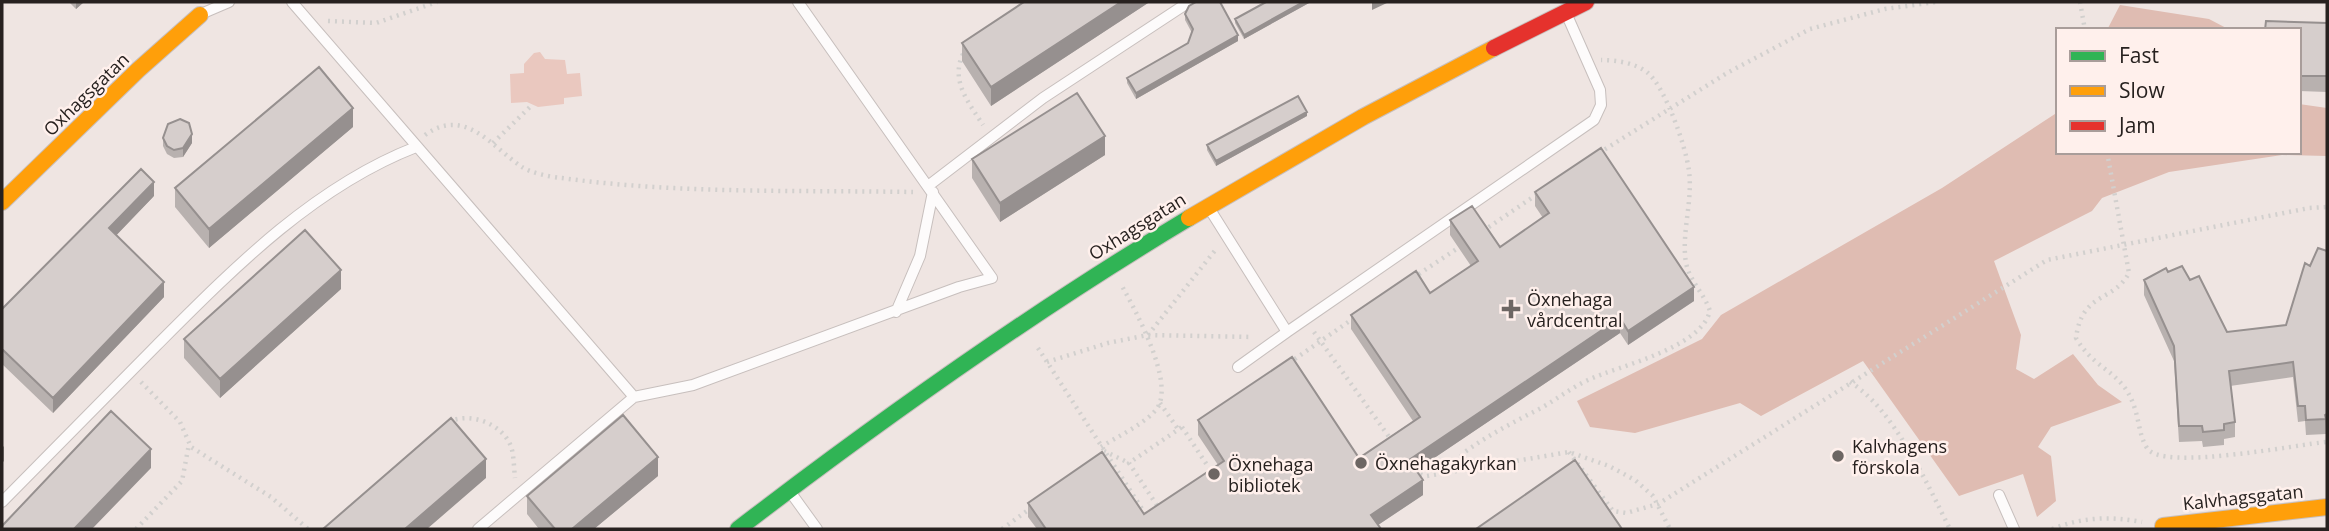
<svg xmlns="http://www.w3.org/2000/svg" width="2329" height="531" font-family="'Open Sans',sans-serif">
<rect width="100%" height="100%" fill="#efe5e2"/>
<path fill="#eac8bf" d="M540,52L545,59L565,60L567,74L580,73L582,96L564,98V104L538,107L527,102L511,103L510,74L524,73V64L534,53Z"/>
<path fill="#dfbcb2" d="M2120,5L2209,19L2230,30H2107Z
M2299,104L2327,108V156L2282,155L2169,172L2102,198L2092,211L1994,261L2021,335L2016,369L2034,379L2073,354L2098,385L2122,402L2051,427L2038,447L2051,456L2056,501L2037,517L2023,474L1959,496L1863,361L1761,416L1740,403L1635,433L1590,427L1577,401L1702,339L1721,315L1942,188L2058,112V152H2299Z"/>
<g fill="none" stroke-linecap="round" stroke-linejoin="round">
<defs>
<path id="lane" d="M292,2L634,397
M201,14L229,2
M928,186L1043,98L1189,2
M1209,208L1287,332L1594,120L1601,105L1600,90L1566,13
M896,312L920,256L933,192
M1238,367L1287,332
M791,493L817,529
M1999,495L2014,529
M2,502C53,450 104,398 156,346C233,269 313,187 416,147
M478,529L634,397L693,385L959,287L992,278L798,2"/>
<path id="fast" d="M738,529C883,418 1032,312 1189,218"/>
<path id="slow" d="M2,202L138,70L200,15
M1189,218L1363,117L1494,48
M2163,526L2327,507"/>
<path id="jam" d="M1494,48L1586,2"/>
</defs>
<use href="#lane" stroke="#c7bfbd" stroke-width="12"/>
<use href="#fast" stroke="#c7bfbd" stroke-width="18"/>
<use href="#slow" stroke="#c7bfbd" stroke-width="18"/>
<use href="#jam" stroke="#c7bfbd" stroke-width="18"/>
<path stroke="#d2d0ce" stroke-width="4.5" stroke-dasharray="2 5" stroke-linecap="butt" d="M2080,2L2085,30
M328,21L376,23L437,2
M963,54C950,81 969,103 983,125
M425,135C465,106 492,147 522,167C531,173 550,177 562,178C678,194 796,190 913,192
M493,143L533,104
M2107,152L2129,273C2113,303 2082,291 2076,338C2091,364 2111,369 2125,388C2140,409 2137,433 2147,448C2161,472 2299,444 2327,442
M1599,153L1727,73L1810,29L1885,9L1936,2
M1483,231L1539,193
M1413,278L1464,244
M1314,332L1392,441
M1148,335L1217,248
M1038,348L1148,518
M1047,362L1108,343L1148,335L1253,337
M1289,363L1354,318
M141,382L180,422L191,447L271,497L308,529
M1850,382C1894,409 1927,484 1950,529
M1160,403L1178,429
M449,422C471,411 506,425 512,450C514,459 514,469 515,478
M1182,427L1213,474L1160,510L1129,463Z
M1101,447C1118,436 1141,426 1155,411C1178,387 1135,310 1122,286
M1104,451L1129,463
M1569,452L1613,511L1626,513L1658,504L2047,260L2309,208L2327,207
M1458,470L1462,454C1488,435 1514,422 1541,408C1557,399 1571,388 1588,380C1620,365 1700,349 1710,311C1704,293 1690,282 1686,263C1681,233 1693,202 1689,171C1686,147 1666,89 1648,73C1636,63 1616,60 1601,60
M1414,471L1427,476L1569,452L1609,466L1635,480L1653,496L1670,529
M136,529L182,481L189,444
M1002,529L1031,508
M2052,529C2083,517 2110,516 2142,522"/>
<use href="#lane" stroke="#fdfbfb" stroke-width="10"/>
<use href="#fast" stroke="#30b455" stroke-width="16"/>
<use href="#slow" stroke="#ff9f0a" stroke-width="16"/>
<use href="#jam" stroke="#e5322d" stroke-width="16"/>
</g>
<path fill="#b8b1af" d="M69,2H84L76,9Z
M1148,2V3L991,106L962,61V43Z
M1309,2V3L1244,39L1235,23V19Z
M1185,14L1238,41L1136,99L1127,83V78L1188,43L1192,33L1185,20Z
M2327,23V92L2299,91V30Z
M1307,116L1216,166L1207,150V145Z
M353,127L209,248L175,207V188Z
M163,138L192,143L183,157L174,158L167,154L163,146Z
M1105,155L1000,222L972,178V159Z
M1535,192L1694,301L1628,345L1620,333L1416,470L1423,495L1378,525L1381,529H1037L1028,517V503L1144,514L1218,465L1198,435V420L1359,458L1413,421L1351,329V315L1430,293L1471,266L1450,235V220L1500,247L1543,218L1535,206Z
M154,196L116,235L164,297L53,413L2,364V309Z
M2327,251V430H2326V434L2306,435L2305,421L2298,422L2293,377L2230,386L2235,422V437L2224,439V445L2203,447L2202,441L2179,442L2174,361L2144,295V280L2168,272L2190,280L2227,332L2286,325L2310,266Z
M341,289L220,398L184,358V339Z
M658,476L594,529H539L527,514V496Z"/>
<path fill="#96908f" d="M76,2H84L76,9Z
M1121,2H1148V3L991,106V87Z
M1303,2H1309V3L1244,39V35Z
M1372,2H1389L1372,10Z
M1238,35V41L1136,99V93Z
M353,108V127L209,248V229Z
M1307,112V116L1216,166V161Z
M192,134V143L183,157V148Z
M1105,136V155L1000,222V203Z
M154,182V196L109,243V228Z
M341,270V289L220,398V379Z
M164,282V297L53,413V398Z
M1694,287V301L1628,345V331Z
M1620,318V333L1409,475V460Z
M2327,414V430H2326L2325,415Z
M4,446V461L2,463V448Z
M151,449V468L92,529H74Z
M658,457V476L594,529H572Z
M486,459V478L427,529H405Z
M1423,480V495L1372,529L1371,515Z"/>
<path fill="#d6cecc" stroke="#96908f" stroke-width="2" d="M1024,2H1121L991,87L962,43Z
M1196,2H1220L1238,35L1136,93L1127,78L1188,43L1193,29L1185,14L1189,6Z
M1266,2H1303L1244,35L1235,19Z
M2266,21L2327,23V76H2299V30H2265Z
M319,67L353,108L209,229L175,188Z
M1077,93L1105,136L1000,203L972,159Z
M1298,96L1307,112L1216,161L1207,145Z
M180,119L189,123L192,134L183,148L174,150L167,146L163,138L168,124Z
M1601,148L1694,287L1628,331L1620,318L1409,460L1423,480L1371,515L1381,529H1046L1028,503L1102,452L1144,514L1224,461L1198,420L1292,357L1359,458L1420,417L1351,315L1416,271L1430,293L1478,261L1450,220L1472,206L1500,247L1549,213L1535,192Z
M141,169L154,182L109,228L164,282L53,398L2,349V309Z
M305,230L341,270L220,379L184,339Z
M2318,248L2327,251V414L2325,415L2326,419L2306,420L2305,406H2298L2293,362L2229,371L2235,422L2224,424V430L2203,432L2202,426H2179L2174,346L2144,280L2166,268L2168,272L2182,266L2190,280L2199,276L2227,332L2286,325L2305,263L2310,266Z
M111,411L151,449L74,529H2V526Z
M623,415L658,457L572,529H555L527,496Z
M451,418L486,459L405,529H323Z
M1575,460L1622,529H1476Z"/>
<g fill="#6d6663" stroke="#fff0ec" stroke-width="2.5">
<path d="M1507.5 298.5h7v7h7v7h-7v7h-7v-7h-7v-7h7z"/>
<circle cx="1838" cy="456" r="7"/>
<circle cx="1361" cy="463" r="7"/>
<circle cx="1214" cy="474" r="7"/>
</g>
<g text-anchor="middle" dominant-baseline="central" stroke-width="5" stroke-linejoin="round" paint-order="stroke">
<g font-size="18" fill="#27211f" stroke="#fff0ec">
<text transform="translate(86 94) rotate(-44)">Oxhagsgatan</text>
<text transform="translate(1137 226) rotate(-32)">Oxhagsgatan</text>
<text transform="translate(2243 497) rotate(-6)">Kalvhagsgatan</text>
</g>
<g font-size="18" fill="#27211f" stroke="#fff0ec" text-anchor="start">
<text x="1527" y="299">Öxnehaga<tspan x="1527" dy="21">vårdcentral</tspan></text>
<text x="1852" y="446">Kalvhagens<tspan x="1852" dy="21">förskola</tspan></text>
<text x="1375" y="463">Öxnehagakyrkan</text>
<text x="1228" y="464">Öxnehaga<tspan x="1228" dy="21">bibliotek</tspan></text>
</g>
</g>
<rect width="2329" height="531" fill="none" stroke="#27211f" stroke-width="7"/>
<rect x="2056" y="28" width="245" height="126" fill="#fff0ec" stroke="#a99d9a" stroke-width="2"/>
<rect x="2070" y="51" width="35" height="10" fill="#30b455" stroke="#a99d9a" stroke-width="2"/>
<text x="2119" y="63" font-size="21" fill="#27211f">Fast</text>
<rect x="2070" y="86" width="35" height="10" fill="#ff9f0a" stroke="#a99d9a" stroke-width="2"/>
<text x="2119" y="98" font-size="21" fill="#27211f">Slow</text>
<rect x="2070" y="121" width="35" height="10" fill="#e5322d" stroke="#a99d9a" stroke-width="2"/>
<text x="2119" y="133" font-size="21" fill="#27211f">Jam</text>
</svg>
